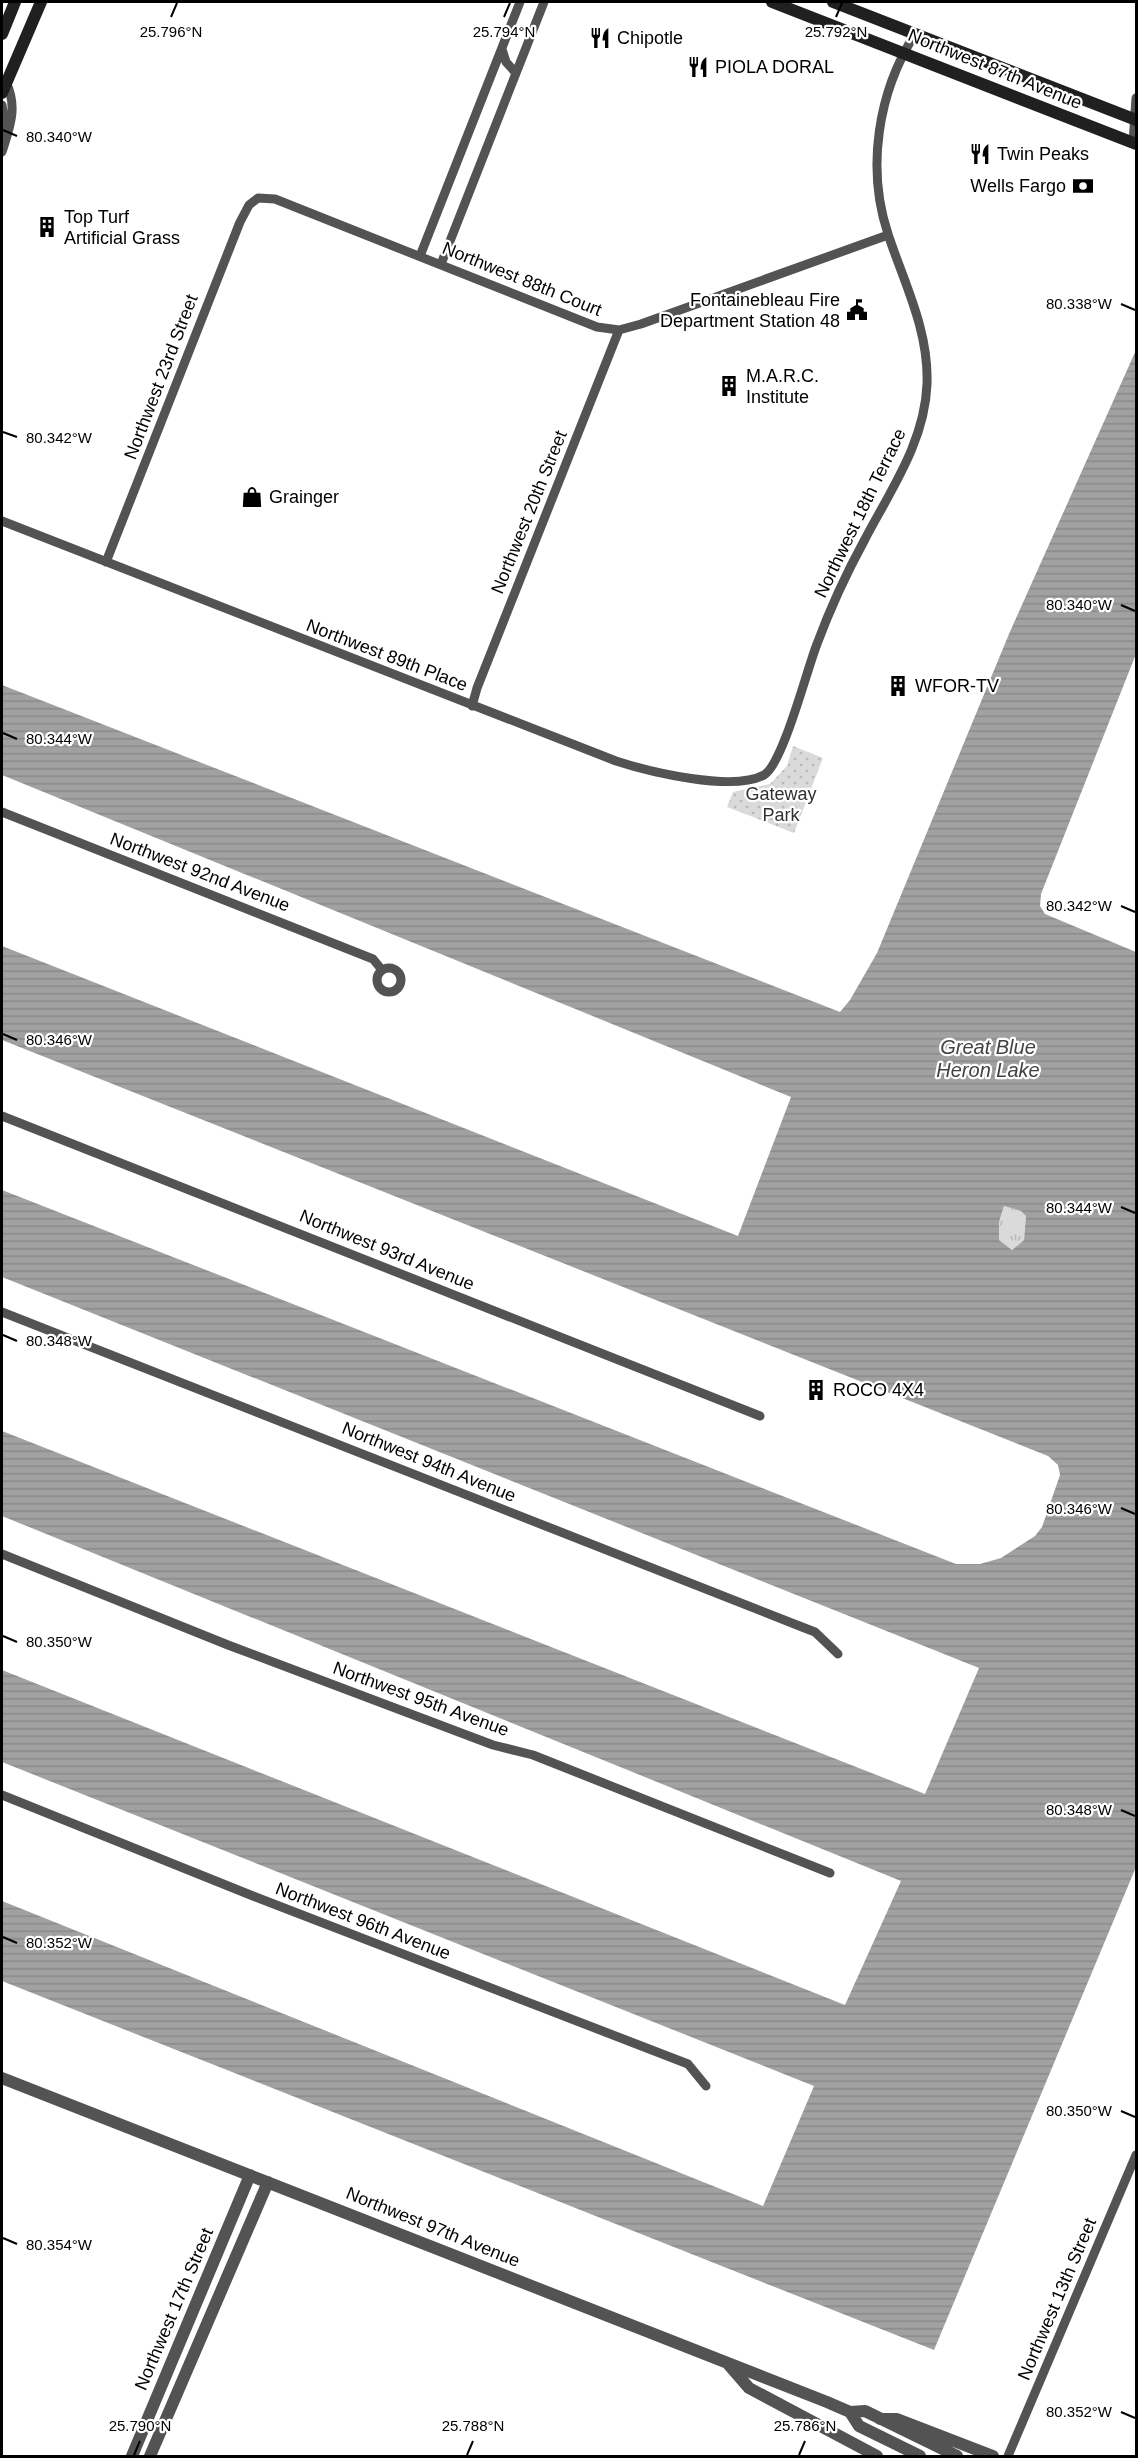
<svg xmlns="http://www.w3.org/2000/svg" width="1138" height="2458" font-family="Arial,sans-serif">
<defs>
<pattern id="grass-tufts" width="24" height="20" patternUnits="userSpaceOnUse" patternTransform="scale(1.5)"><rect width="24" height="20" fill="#dadada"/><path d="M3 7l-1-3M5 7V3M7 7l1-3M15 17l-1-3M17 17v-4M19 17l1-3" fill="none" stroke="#b9b9b9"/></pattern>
<pattern id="park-dots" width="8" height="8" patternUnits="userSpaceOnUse" patternTransform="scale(1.5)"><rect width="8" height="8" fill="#dadada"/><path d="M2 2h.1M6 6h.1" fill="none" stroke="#b9b9b9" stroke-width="1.8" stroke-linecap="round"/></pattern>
<pattern id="water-rules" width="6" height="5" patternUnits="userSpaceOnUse" patternTransform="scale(1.5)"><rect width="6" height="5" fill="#a1a1a1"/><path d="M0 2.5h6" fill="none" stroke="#898989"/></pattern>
</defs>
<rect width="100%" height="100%" fill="#fff"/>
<path fill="url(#grass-tufts)" d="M1004,1206L1021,1211L1026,1216L1024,1240L1012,1250L999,1240V1222Z"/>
<path fill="url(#park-dots)" d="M793,746L823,758L794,833L727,807L733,792L770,784L787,766Z"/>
<path fill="url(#water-rules)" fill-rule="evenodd" d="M1136,350V654L1041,894L1040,906L1045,914L1136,952V1867L934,2350L2,1981V1901L763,2206L814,2086L2,1762V1670L845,2005L901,1881L2,1516V1431L925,1794L979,1668L2,1277V1190L956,1564H980L1001,1558L1035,1536L1042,1527L1060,1475L1058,1465L1048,1456L2,1040V946L738,1236L791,1097L2,775V685L840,1012L850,1000L877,953L1009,634ZM1004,1206L1021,1211L1026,1216L1024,1240L1012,1250L999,1240V1222Z"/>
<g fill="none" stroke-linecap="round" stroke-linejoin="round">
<path stroke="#535353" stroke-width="9" d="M502,49L506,62L516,73
M2,105L7,135
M1133,143L1136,98
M2,152C10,127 18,107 6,82
M420,256L520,2
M441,264L544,2
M2,521L616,761C650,772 733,792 764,775C783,764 807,669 817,644C830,609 846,574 864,541C890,491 925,442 927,384C929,330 904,283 888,234C866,168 878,92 915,34
M106,562L240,222L249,205L258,198L275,199L597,327L619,330L641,324L888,235
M472,706L477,688L619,330
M2,812L373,959L382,970
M377 980a12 12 0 1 1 24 0a12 12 0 1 1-24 0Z
M2,1116L760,1416
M2,1312L802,1627L815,1632L838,1654
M2,1554L228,1645L493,1745L533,1755L830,1873
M2,1795L253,1896L688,2064L706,2086
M1008,2456L1136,2155"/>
<path stroke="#535353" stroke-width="12" d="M2,2078L827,2402L850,2412L859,2426L920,2456
M729,2365L749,2388L877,2456
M850,2412L865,2411L957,2456
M880,2419H897L993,2456
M132,2456L250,2175
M150,2456L268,2182"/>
<path stroke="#202020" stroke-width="12" d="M772,2L1136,144
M833,2L1136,120
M2,34L15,2
M2,93L41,2"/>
</g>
<path fill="none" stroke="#000" stroke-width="2" d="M171,17L177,3M504,17L510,3M836,17L842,3M3,130L17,136M1121,304L1135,310M3,432L17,437M1121,605L1135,611M3,733L17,739M1121,906L1135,912M3,1034L17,1040M1121,1207L1135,1213M3,1335L17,1341M1121,1508L1135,1514M3,1636L17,1642M1121,1810L1135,1816M3,1937L17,1943M1121,2111L1135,2117M3,2238L17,2244M1121,2412L1135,2418M134,2455L140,2441M467,2455L473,2441M799,2455L805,2441"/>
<defs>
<symbol id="restaurant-bare" viewBox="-9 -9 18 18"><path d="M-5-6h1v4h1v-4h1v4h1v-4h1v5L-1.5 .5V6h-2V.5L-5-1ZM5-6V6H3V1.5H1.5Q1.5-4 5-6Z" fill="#000" stroke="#fff" stroke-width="2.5" paint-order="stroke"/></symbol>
<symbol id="bank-bare" viewBox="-9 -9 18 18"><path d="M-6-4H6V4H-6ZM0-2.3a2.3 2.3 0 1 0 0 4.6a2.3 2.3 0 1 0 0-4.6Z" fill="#000" stroke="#fff" stroke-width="2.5" paint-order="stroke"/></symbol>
<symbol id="building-bare" viewBox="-9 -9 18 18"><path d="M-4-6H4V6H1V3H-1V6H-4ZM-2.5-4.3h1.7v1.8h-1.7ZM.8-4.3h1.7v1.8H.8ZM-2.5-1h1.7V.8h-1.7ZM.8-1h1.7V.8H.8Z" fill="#000" stroke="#fff" stroke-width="2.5" paint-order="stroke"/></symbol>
<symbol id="civic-bare" viewBox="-9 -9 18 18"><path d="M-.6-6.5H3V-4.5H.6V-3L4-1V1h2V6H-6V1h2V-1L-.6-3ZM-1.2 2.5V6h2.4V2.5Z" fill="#000" stroke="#fff" stroke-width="2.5" paint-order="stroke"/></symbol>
<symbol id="shop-bare" viewBox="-9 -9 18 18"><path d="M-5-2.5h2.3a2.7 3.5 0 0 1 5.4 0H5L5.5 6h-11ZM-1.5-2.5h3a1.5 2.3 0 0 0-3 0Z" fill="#000" stroke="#fff" stroke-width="2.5" paint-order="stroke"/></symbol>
</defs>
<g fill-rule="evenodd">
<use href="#restaurant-bare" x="585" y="23" width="30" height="30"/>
<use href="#restaurant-bare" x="683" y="52" width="30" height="30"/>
<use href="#restaurant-bare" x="965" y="139" width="30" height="30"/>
<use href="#bank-bare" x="1068" y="171" width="30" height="30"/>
<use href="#building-bare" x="32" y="212" width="30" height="30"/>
<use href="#civic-bare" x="842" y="295" width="30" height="30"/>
<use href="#building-bare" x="714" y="371" width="30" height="30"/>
<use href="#shop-bare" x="237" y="482" width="30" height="30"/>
<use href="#building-bare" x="883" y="671" width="30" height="30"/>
<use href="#building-bare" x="801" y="1375" width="30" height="30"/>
</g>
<g text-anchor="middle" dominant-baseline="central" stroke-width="4.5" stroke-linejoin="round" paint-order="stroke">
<g font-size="18" fill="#000" stroke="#fff" text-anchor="start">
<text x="617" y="38">Chipotle</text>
<text x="715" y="67">PIOLA DORAL</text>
<text x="997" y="154">Twin Peaks</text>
<text x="1066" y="186" text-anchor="end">Wells Fargo</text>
<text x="64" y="217">Top Turf<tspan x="64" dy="21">Artificial Grass</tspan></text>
<text x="840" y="300" text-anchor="end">Fontainebleau Fire<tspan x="840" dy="21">Department Station 48</tspan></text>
<text x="746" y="376">M.A.R.C.<tspan x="746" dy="21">Institute</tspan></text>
<text x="269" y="497">Grainger</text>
<text x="915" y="686">WFOR-TV</text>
<text x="833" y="1390">ROCO 4X4</text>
</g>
<g font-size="18" fill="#000" stroke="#fff">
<text transform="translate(995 69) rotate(22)">Northwest 87th Avenue</text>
<text transform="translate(522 279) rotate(22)">Northwest 88th Court</text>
<text transform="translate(161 377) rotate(-69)">Northwest 23rd Street</text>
<text transform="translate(529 512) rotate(-68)">Northwest 20th Street</text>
<text transform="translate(860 513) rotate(-64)">Northwest 18th Terrace</text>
<text transform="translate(387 655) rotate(21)">Northwest 89th Place</text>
<text transform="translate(200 872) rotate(21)">Northwest 92nd Avenue</text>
<text transform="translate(387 1250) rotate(22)">Northwest 93rd Avenue</text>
<text transform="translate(429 1462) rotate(22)">Northwest 94th Avenue</text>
<text transform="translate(421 1699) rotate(20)">Northwest 95th Avenue</text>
<text transform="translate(363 1921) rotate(21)">Northwest 96th Avenue</text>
<text transform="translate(433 2227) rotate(22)">Northwest 97th Avenue</text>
<text transform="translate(1057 2299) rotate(-67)">Northwest 13th Street</text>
<text transform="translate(174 2309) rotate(-67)">Northwest 17th Street</text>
</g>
<g font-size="18" fill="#313131" stroke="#fff">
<text x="781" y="794">Gateway<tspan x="781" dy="21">Park</tspan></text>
</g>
<g font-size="20" font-style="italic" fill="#424242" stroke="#fff">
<text x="988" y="1047">Great Blue<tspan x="988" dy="23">Heron Lake</tspan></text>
</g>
</g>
<g font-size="15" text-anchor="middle" fill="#000" stroke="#fff" stroke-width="4.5" stroke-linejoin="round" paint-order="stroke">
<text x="504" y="37">25.794°N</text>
<text x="836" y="37">25.792°N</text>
<text x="171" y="37">25.796°N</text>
<text x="59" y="142">80.340°W</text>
<text x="1079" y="309">80.338°W</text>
<text x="59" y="443">80.342°W</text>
<text x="1079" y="610">80.340°W</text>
<text x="59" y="744">80.344°W</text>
<text x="1079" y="911">80.342°W</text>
<text x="59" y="1045">80.346°W</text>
<text x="1079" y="1213">80.344°W</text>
<text x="59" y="1346">80.348°W</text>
<text x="1079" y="1514">80.346°W</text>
<text x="59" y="1647">80.350°W</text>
<text x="1079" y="1815">80.348°W</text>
<text x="59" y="1948">80.352°W</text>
<text x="1079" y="2116">80.350°W</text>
<text x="59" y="2250">80.354°W</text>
<text x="1079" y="2417">80.352°W</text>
<text x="140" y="2431">25.790°N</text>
<text x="473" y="2431">25.788°N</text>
<text x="805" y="2431">25.786°N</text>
</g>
<rect width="1138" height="2458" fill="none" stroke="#000000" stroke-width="6"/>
</svg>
